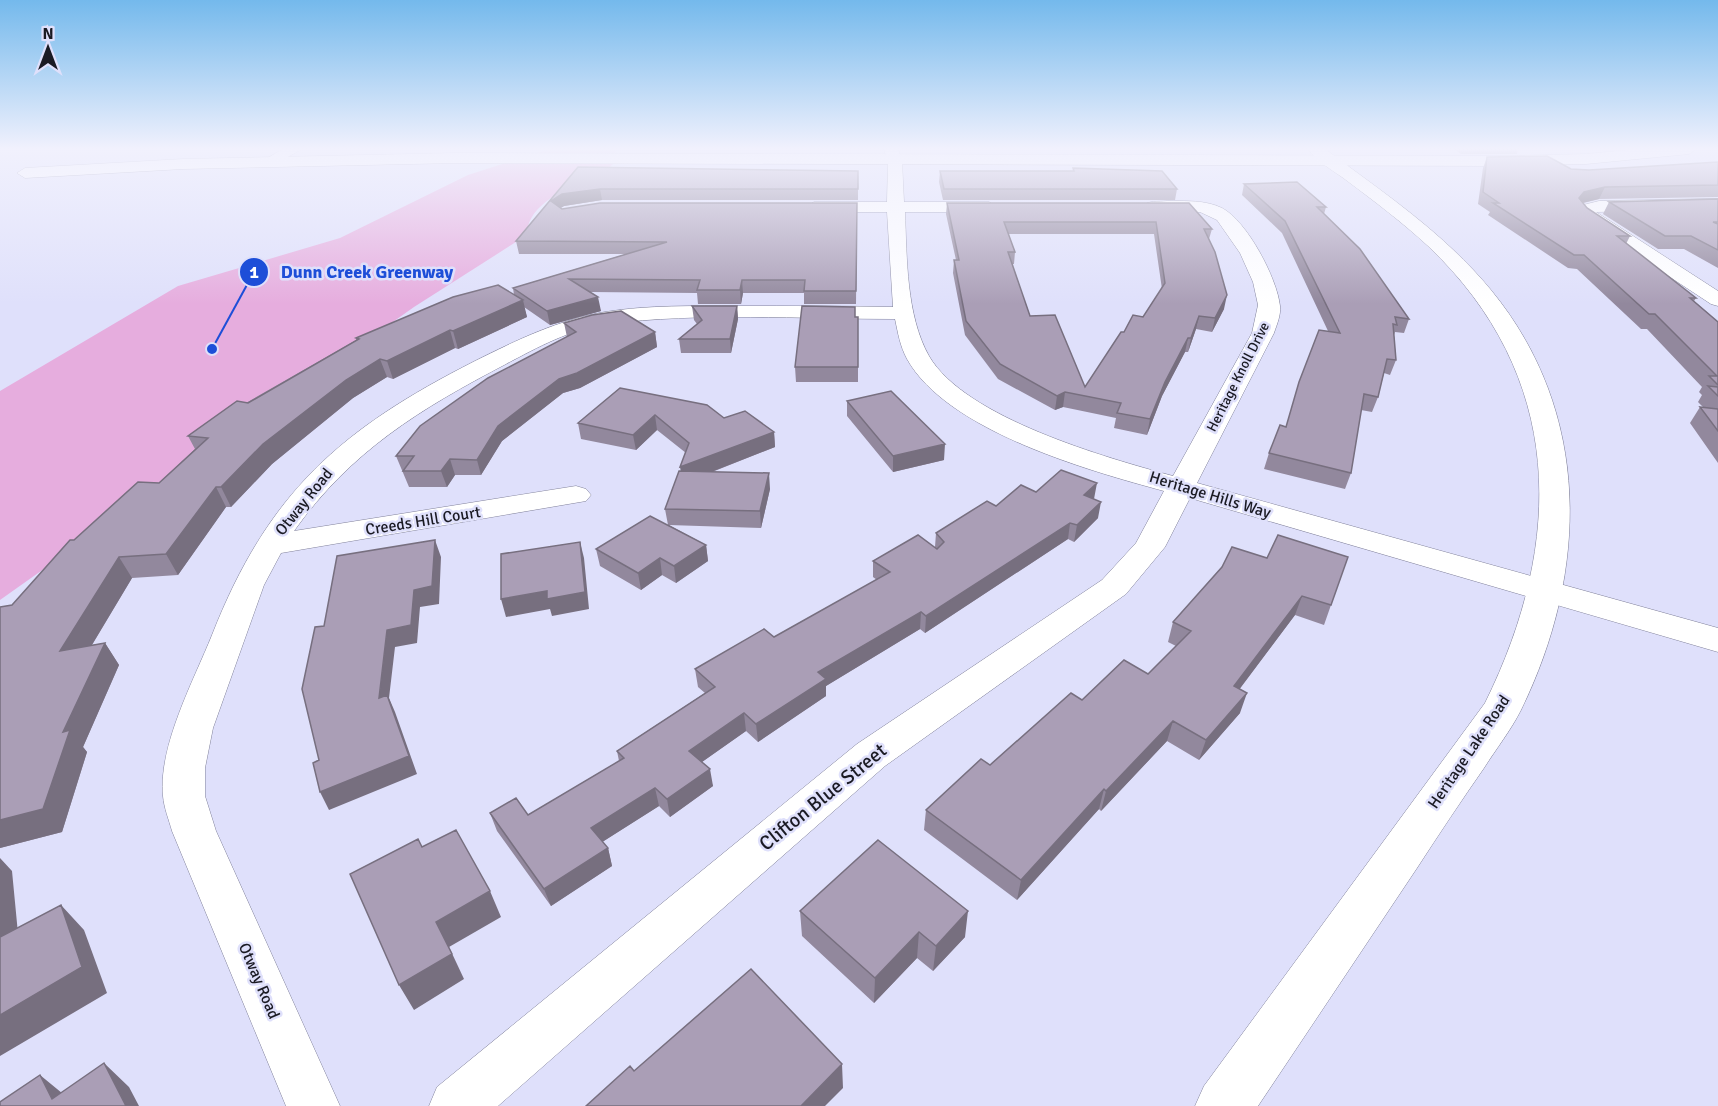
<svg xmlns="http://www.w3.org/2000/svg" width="1718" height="1106" font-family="Signika,sans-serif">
<rect width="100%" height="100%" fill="#dfe0fb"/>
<path fill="#e6adde" d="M549,149H616L613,164L606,170C579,184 527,200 527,235L414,307L0,600V391L178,286L340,238L468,175Z"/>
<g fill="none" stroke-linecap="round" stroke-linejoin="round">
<defs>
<path id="minor" d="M283,149H302L275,164H265L263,161Z
M884,149H898L902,161L904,202H989L997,207L989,212H905C907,258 906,315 929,356C965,418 1107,458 1173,476L1252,333L1258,305L1253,282L1240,253L1217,220L1200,212H1150L1142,207C1147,200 1159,202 1167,201C1185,201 1206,200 1222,208C1247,221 1277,278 1280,306C1281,315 1277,324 1274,333L1197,483L1718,628V652L1190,498L1165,547L1126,594L885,766L498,1106H429L437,1087L857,744L1102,580L1136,543L1164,491C1090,471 947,431 907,359C900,346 898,333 895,319C799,319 702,312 607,324C571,329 538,347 506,364C420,409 351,451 294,531L576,486L586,489L591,495L586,501L281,553L264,585L213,728L205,768V796L216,831L340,1106H286L172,831C169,820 164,808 163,796C158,746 194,680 212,635C268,492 341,429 475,361C517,340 558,320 605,312C648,305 694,306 738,306C790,306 841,306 893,307L887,212H814L806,207L814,202H887L888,161Z
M1718,199V209L1596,212L1718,291V306L1711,304L1582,219L1576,210L1579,206L1599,201Z"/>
<path id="tertiary" d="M1638,149H1696L1689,154L1586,164L1508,166L456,163L183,169L25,178L17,173L25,168L183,159L456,153L1508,156L1586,154Z"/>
<path id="secondary" d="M1308,149H1325C1384,193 1444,233 1491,290C1592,413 1589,571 1521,710C1511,730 1496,749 1484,768C1461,801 1439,834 1417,868C1364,947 1311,1027 1258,1106H1195L1204,1086L1485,703C1565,541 1565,376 1428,246C1402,222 1374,201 1346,180C1334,171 1317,162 1308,149Z"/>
</defs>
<use href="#minor" stroke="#80819a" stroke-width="1"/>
<use href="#tertiary" stroke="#80819a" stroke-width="1"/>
<use href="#secondary" stroke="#80819a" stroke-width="1"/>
<use href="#minor" fill="#fff" fill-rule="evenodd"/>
<use href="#tertiary" fill="#fff" fill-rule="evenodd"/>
<use href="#secondary" fill="#fff" fill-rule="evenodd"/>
</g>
<path fill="#92889d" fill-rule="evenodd" d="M1454,149H1518L1517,154H1461Z
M1487,157L1571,169L1589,170L1718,162V197L1599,199L1583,203L1587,208L1630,236L1626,244L1696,298L1694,301L1718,322V463L1690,423L1700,407H1703L1698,402L1702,395L1699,392L1702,387L1647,329H1641L1577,269L1568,268L1488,215L1490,212L1478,204L1483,168Z
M578,167L858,171V200H602L564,206L561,208L562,209L857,203L856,304H804V293H743L741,304H698L697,293L590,292L601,311L550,325L524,307L527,317L458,349L455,348L393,379L387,377L353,398L272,464L231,507H226L178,575L132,578L92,645L105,643L119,665L83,747L87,752L62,832L0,848V607L12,605L74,540L159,483L195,449L188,436L356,340V338L514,295L513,288L626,254H519L516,241Z
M1073,168L1177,189L1175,200H943L939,182L940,171H1073Z
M1244,184L1326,207L1324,214L1409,319L1404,333L1395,332L1394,335L1396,360L1390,375L1384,373L1378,397L1372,412L1361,410L1351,473L1345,489L1264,469L1269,453L1286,427L1299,382L1328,331L1282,233L1242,195Z
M1718,199V268L1684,249H1658L1603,214L1609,202Z
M947,203H1189L1212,229L1209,239L1224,309L1212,332L1196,329L1188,352H1185L1162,396L1147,435L1114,428L1116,418L1063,407L1055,410L998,379L965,335L953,273L954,260H956L946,214ZM1008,234H1154L1162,289L1143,317L1124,332L1085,387L1030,316L1012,264H1014L1015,252Z
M692,306H737L738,319L731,353H681L679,339L697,324L694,320Z
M855,317H858V382H796L795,367Z
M564,323L655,332L657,347L580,388L563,393L502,441L481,475H455L447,487H409L396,456L567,337Z
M620,388L774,432L775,447L712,472L770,489L761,528L669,525L706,545L708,561L676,583L662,575L641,590L600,566L596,549L668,525L665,509L681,471L686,453L657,430L636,450L581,439L578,423Z
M847,401L944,460L893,472L847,416Z
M1036,492L1094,499L1098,518L1074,542L1068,539L925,633L920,629L826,686V696L758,742L746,731L702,762L713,786L670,817L659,806L602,842L608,848L612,866L551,906L497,831L490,813L528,815L619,761L617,751L705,693L698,687L695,669L774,637L877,580L873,577V561L935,547L936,533L996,506Z
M1222,567L1331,605L1324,625L1295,615L1239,689L1240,713L1199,760L1167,741L1101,811L1099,809L1017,900L924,830L926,810L1082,700L1148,674L1176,646L1168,642L1173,622Z
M800,911L965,937L933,971L917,958L874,1003L802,936Z"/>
<path fill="#776f7f" d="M1605,187L1599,199L1578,204L1579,198L1584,192Z
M600,189L602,200L564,206L553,212L551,201L562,194Z
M742,280L743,293L741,304L740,290Z
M1227,295L1224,309L1212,332L1215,318Z
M598,297L601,311L550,325L547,311Z
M523,300L527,317L458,349L453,331Z
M737,306L738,319L731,353L730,339Z
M1199,316L1196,329L1188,352L1191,338Z
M450,330L455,348L393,379L387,361Z
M655,332L657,347L580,388L563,393L502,441L481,475L477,460L498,426L559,379Z
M1188,338L1185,352L1162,396L1147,435L1150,419L1165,382Z
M380,359L387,377L353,398L272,464L231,507L221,487L263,444L346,380Z
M1065,392L1063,407L1055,410L1057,396Z
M655,415L657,430L636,450L633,435Z
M774,432L775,447L683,483L680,467Z
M945,444L944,460L893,472V456Z
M450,459L455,475L447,487L441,471Z
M769,473L770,489L761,528L760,511Z
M1097,483L1094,499L1084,495Z
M216,487L226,507L178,575L166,554Z
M1101,502L1098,518L1074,542L1077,525Z
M1070,523L1068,539L925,633L926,616Z
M435,540L441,557L439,604L420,607L417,643L395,647L389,698L395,712L417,774L329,810L320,792L379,698L387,630L414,590Z
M580,542L584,558L589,609L552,616L550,609L506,617L501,599L547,591Z
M706,545L708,561L676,583L674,566Z
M119,557L132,578L75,673L60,651Z
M660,558L662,575L641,590L638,573Z
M1302,596L1295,615L1227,706L1234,686Z
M921,612L920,629L826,686V696L758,742L756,724L818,672Z
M105,643L119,665L83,747L87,752L62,832L0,848V820L63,732Z
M1247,693L1240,713L1199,760L1206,740Z
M744,713L746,731L692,769L689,751Z
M1173,721L1167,741L1101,811L1106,791Z
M710,769L713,786L670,817L667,799Z
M655,788L659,806L596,846L591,828Z
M1104,789L1099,809L1017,900L1021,880Z
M608,848L612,866L551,906L544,889Z
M0,858L12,871L21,965L0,945Z
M490,891L501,917L449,947L464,979L414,1010L399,985L436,922Z
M61,905L84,930L107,993L0,1056V1015Z
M968,911L965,937L933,971L936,946Z
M919,932L917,958L874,1003L875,978Z
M104,1063L129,1087L139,1106H126Z
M842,1064L843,1088L825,1106H801Z
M40,1075L68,1098L52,1099Z"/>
<path fill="#aa9eb6" stroke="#776f7f" stroke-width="1.5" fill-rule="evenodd" d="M1547,156L1571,169L1589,170L1718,162V185L1605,187L1584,192L1579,198L1587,208L1630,236H1617L1696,298H1690L1718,322V385L1709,376H1717L1655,314H1649L1584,255H1574L1493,203H1499L1483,192L1487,157Z
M578,167L858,171V189H600L562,194L551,201L562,209L600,203H857L856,291H804L805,280H742L740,290H697L700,280L569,279L598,297L547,311L513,288L667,242L516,241Z
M1073,168L1162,171L1177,189H944L940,171H1074Z
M1297,182L1326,207H1317L1360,249L1409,319L1395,317L1397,325L1393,324L1396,360L1387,359L1378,397L1364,394L1351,473L1269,453L1280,425L1286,427L1299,382L1319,330L1340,333L1285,221L1244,184Z
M1718,199V222H1713L1718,224V250L1691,236H1665L1609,202Z
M947,203H1189L1212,229H1204L1215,252L1227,295L1215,318L1199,316L1191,338H1188L1165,382L1150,419L1117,413L1121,403L1065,392L1057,396L1000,364L966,321L954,260H959ZM1004,222H1156L1165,283L1143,317L1133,315L1124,332H1121L1085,387L1055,315L1030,316L1008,252H1015Z
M498,285L523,300L453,331L450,330L387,361L380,359L346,380L263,444L221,487H216L166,554L119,557L60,651L105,643L63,732L70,730L43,809L0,820V607L12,605L70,540H74L138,482L159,483L208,438L188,436L237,401L248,403L359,339L356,338L453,297Z
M692,306H737L730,339H679L702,320Z
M802,306L855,307V317H858V367H795Z
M621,311L655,332L577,373L559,379L498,426L477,460L450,459L441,471H403L414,456H396L420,426L488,378L576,332L564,323L592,315Z
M1708,386L1718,387V396Z
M620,388L707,405L724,418L745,411L774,432L680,467L689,443L655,415L633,435L578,423Z
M891,391L945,444L893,456L847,401Z
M1700,407L1718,409V431Z
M1061,470L1097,483L1084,495L1101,502L1077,525L1070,523L926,616L921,612L818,672L826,679L756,724L744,713L689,751L710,769L667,799L655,788L591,828L608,848L544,889L490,813L516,798L528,815L624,758L617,751L715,687L695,669L764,629L774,637L890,572L873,561L918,535L937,549L944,542L936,533L987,501L996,506L1021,485L1036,492Z
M679,471L769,473L760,511L665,509Z
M650,516L706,545L674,566L660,558L638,573L596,549Z
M1278,535L1348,557L1331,605L1302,596L1234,686L1247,693L1206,740L1173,721L1106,791L1104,789L1021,880L926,810L981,759L990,765L1071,693L1082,700L1124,660L1148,674L1191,631L1173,622L1222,567L1232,547L1267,558Z
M435,540L432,586L414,590L411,625L387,630L379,698L387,695L409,756L320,792L313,763L319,760L302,689L315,627L324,626L337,556Z
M580,542L585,592L547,599V591L501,599V554Z
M456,830L490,891L436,922L452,954L399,985L350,874L418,839L422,847Z
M878,840L968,911L936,946L919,932L875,978L800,911Z
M61,905L82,967L0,1015V937Z
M751,969L842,1064L801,1106H586L630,1066L634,1071Z
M104,1063L126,1106H0V1102L40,1075L52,1099Z"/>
<linearGradient id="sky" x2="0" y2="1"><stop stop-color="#74b9ec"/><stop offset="0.49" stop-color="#f1f1fd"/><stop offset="1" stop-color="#f1f1fd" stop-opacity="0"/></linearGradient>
<rect width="1718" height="304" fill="url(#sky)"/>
<g text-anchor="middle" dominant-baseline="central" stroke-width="5" stroke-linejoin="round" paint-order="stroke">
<g font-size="14" fill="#1a1a23" stroke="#dfe0fb">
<text transform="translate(1238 377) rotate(-63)">Heritage Knoll Drive</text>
</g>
<g font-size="16" fill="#1a1a23" stroke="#dfe0fb">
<text transform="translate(1210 495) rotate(17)">Heritage Hills Way</text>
<text transform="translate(304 502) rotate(-51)">Otway Road</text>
<text transform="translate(423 521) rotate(-9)">Creeds Hill Court</text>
<text transform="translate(1469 752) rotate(-56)">Heritage Lake Road</text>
<text transform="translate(259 981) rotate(67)">Otway Road</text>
</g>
<g font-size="20" fill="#1a1a23" stroke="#dfe0fb">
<text transform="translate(823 797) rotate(-39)">Clifton Blue Street</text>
</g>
</g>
<path fill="none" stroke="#1d4ed8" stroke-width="2" d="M212 349L254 272"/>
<g fill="#1d4ed8" stroke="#dfe0fb" stroke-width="2">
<circle cx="212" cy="349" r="6"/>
<circle cx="254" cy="272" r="15"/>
</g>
<g font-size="18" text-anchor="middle" font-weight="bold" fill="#fff">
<text x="254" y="278">1</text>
</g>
<g font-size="18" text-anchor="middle" font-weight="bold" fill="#1d4ed8" stroke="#dfe0fb" stroke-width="5" stroke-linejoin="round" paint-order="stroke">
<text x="367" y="278">Dunn Creek Greenway</text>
</g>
<g transform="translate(48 48)" stroke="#dfe0fb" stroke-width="4.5" paint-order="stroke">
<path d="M0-4.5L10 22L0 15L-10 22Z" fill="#1a1a23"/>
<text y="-9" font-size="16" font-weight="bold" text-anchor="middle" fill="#1a1a23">N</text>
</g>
</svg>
